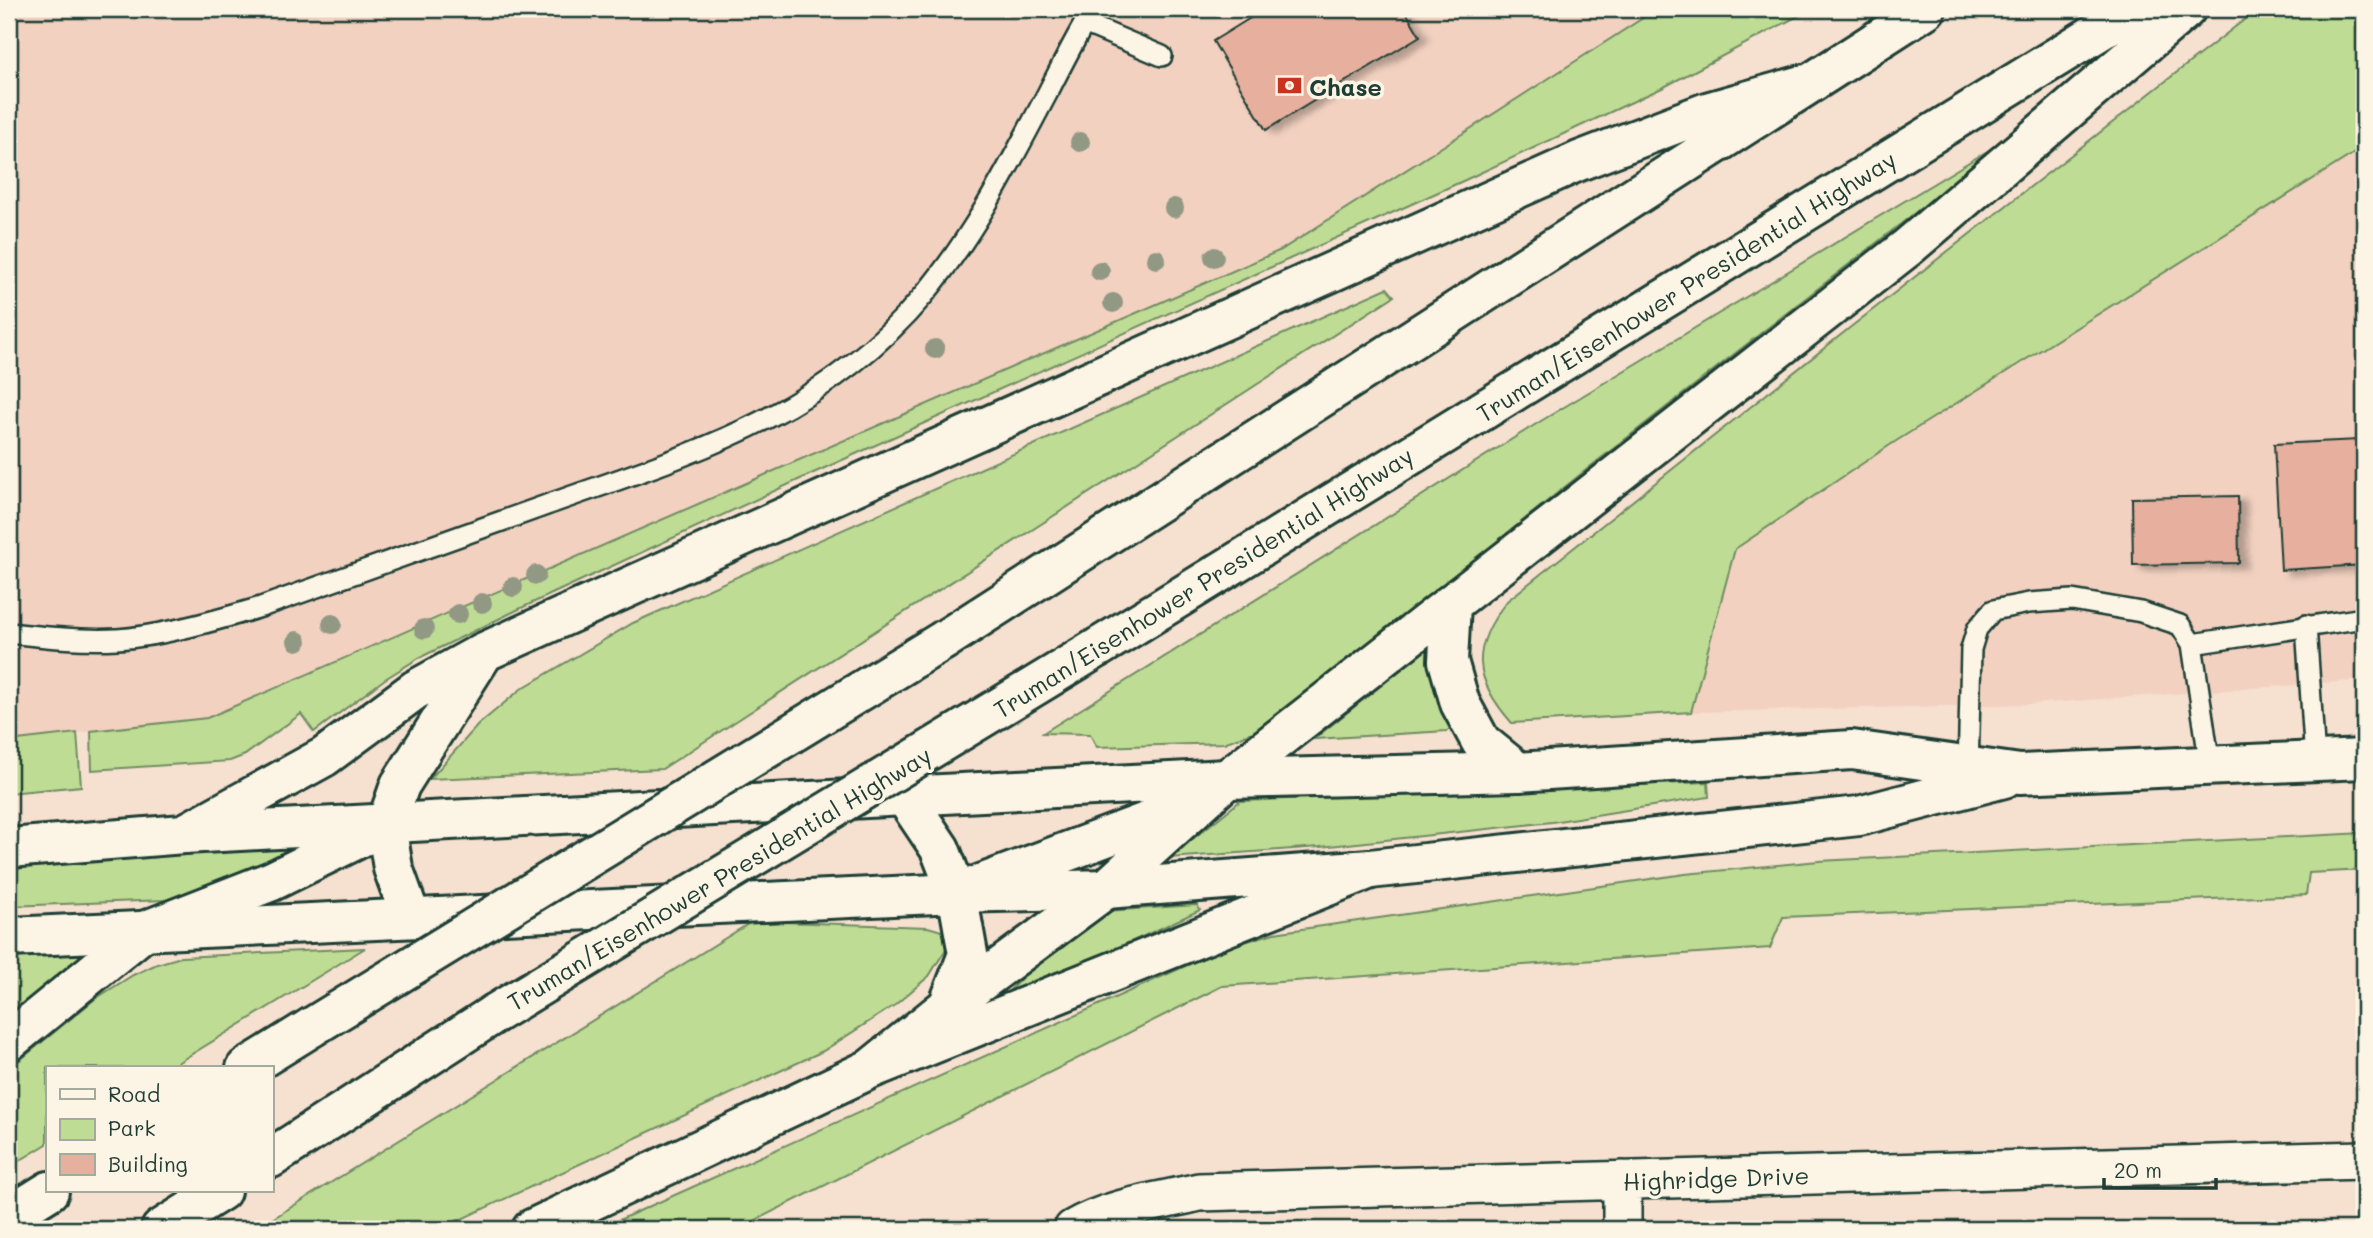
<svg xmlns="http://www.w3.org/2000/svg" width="2373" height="1238" font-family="Mali,sans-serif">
<defs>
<filter id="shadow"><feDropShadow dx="8" dy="4.5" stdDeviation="3.5" flood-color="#0004"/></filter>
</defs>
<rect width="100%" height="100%" fill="#f6e0cf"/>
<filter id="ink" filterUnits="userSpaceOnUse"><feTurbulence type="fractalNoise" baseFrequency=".0143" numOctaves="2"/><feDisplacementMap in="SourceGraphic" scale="14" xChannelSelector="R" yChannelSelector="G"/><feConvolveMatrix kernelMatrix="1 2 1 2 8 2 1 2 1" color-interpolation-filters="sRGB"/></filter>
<g filter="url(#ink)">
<path fill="#f2d1c0" d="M9,9H1657L1281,250L207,718L9,741Z
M2364,147V680L2031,704L1691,712L1734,549L1893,443Z"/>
<path fill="#bfdc94" stroke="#6f8c64" stroke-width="2" d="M1657,9H1811L1664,87L1465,180L809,475L517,610L419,658L385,679L314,732L301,714L245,755L230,761L92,770L91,731L207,718L1281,250Z
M2258,9H2364V147L1893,443L1735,549L1691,712L1512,723C1473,679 1470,648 1507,601L1852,326Z
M2017,133L1591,466L1264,728L1224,743L1097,747L1090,734L1043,733L1541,421Z
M1387,288L1394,296L662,769L430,779L478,725L521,689L633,623Z
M1442,637L1456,725L1447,731L1314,739Z
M77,733L81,786L9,793V741Z
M1708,782L1709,797L1552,822L1320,847L1169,858L1240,801Z
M2364,833V870L2309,873L2306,895L1783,917L1770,948L1222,986L738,1229H599L1228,947L1274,933L1685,874L1819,861Z
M341,839L187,894L166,900L9,906V861Z
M1197,905L1200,910L1014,996L1009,991L1031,968L1106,911Z
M753,921L928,927L942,931L948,939L946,949L929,976L895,1005L823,1051L440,1229H256Z
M365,948L169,1068H47V1144L9,1167V1069L95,999L133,975L157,964L181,957Z
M95,952L9,1022V954Z"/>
<path fill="#e7af9d" stroke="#1f3d34" stroke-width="2" filter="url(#shadow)" d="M1265,9H1404L1420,36L1266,130L1213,41Z
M2359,440L2364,565L2281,570L2274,444Z
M2238,496L2239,563L2133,565L2132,498Z"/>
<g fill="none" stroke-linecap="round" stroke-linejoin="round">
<defs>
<path id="lane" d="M1084,23L1162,56
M2306,625L2315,761
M9,633C44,637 82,641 117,639C162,636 218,620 261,607C354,574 447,541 541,507C686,455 819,419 923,296C974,235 1010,164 1047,94C1062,65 1076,36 1093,9
M2192,644L2364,618
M1968,773L1971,649L1977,629L1993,610L2029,603L2072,600L2141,612L2180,625L2192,644L2210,766"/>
<path id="street" d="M1622,1180V1229
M1073,1229C1111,1207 1157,1202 1199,1192L2364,1160"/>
<path id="primary" d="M9,848L184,834L1227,779L1518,772L1852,750L2020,774L2364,759
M9,937L957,893L1106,889L1370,869L1859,816L2004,778"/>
<path id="highway" d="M1451,604L1448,661L1460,703L1481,742L1518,772
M944,640L1926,9
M1099,647L2135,9
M905,797L940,849L957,893L968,954L948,1006
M184,834L324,757L415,690L484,652L1579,161L1707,112L1806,84
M957,893L1146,822L1182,803
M411,918L393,868L386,825L400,785L481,657
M9,1041L144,931L272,881L386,825
M246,1068L312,1027
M870,1069L948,1006L1106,889L1227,779L1908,247L2186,9
M271,1158L494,1014
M9,1216L49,1191
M161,1229L221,1191
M532,1229L870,1069L1370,869"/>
</defs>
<use href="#lane" stroke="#1f3d34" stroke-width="24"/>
<use href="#street" stroke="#1f3d34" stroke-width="42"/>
<use href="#primary" stroke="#1f3d34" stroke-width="44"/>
<use href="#highway" stroke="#1f3d34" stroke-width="44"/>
<use href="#lane" stroke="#fcf5e5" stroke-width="19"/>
<use href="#street" stroke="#fcf5e5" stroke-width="37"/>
<use href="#primary" stroke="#fcf5e5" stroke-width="38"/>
<use href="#highway" stroke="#fcf5e5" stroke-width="38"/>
<defs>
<path id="highway-bridge" d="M494,1014L1099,647
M312,1027L944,640"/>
</defs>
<use href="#highway-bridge" stroke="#1f3d34" stroke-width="44" stroke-linecap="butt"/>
<use href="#highway-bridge" stroke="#fcf5e5" stroke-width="38"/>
</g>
<g fill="#919884">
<circle cx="1080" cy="142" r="10"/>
<circle cx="1174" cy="208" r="10"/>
<circle cx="1214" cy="257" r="10"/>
<circle cx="1156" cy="259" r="10"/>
<circle cx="1100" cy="271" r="10"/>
<circle cx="1113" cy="303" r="10"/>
<circle cx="935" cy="349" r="10"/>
<circle cx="536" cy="575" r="10"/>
<circle cx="513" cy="587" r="10"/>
<circle cx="482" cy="603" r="10"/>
<circle cx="458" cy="614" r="10"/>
<circle cx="332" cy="624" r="10"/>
<circle cx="424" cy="629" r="10"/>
<circle cx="297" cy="641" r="10"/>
</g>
</g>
<defs>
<symbol id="bank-bare" viewBox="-9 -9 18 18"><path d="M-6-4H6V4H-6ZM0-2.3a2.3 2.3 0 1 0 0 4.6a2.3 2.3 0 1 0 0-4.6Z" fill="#c8321e" stroke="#fcf5e5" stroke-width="2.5" paint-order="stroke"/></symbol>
</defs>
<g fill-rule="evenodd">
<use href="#bank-bare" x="1272" y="68" width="35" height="35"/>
</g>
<g text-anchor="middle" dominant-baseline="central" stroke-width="7" stroke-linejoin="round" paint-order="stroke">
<g font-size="24" font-weight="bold" fill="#1f3d34" stroke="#fcf5e5" text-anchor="start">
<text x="1309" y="86">Chase</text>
</g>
<g font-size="24" fill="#1f3d34" stroke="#fcf5e5">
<text transform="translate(1686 286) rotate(-32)">Truman/Eisenhower Presidential Highway</text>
<text transform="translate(1203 582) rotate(-32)">Truman/Eisenhower Presidential Highway</text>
<text transform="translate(719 878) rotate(-31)">Truman/Eisenhower Presidential Highway</text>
<text transform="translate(1716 1178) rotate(-2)">Highridge Drive</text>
</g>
</g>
<rect width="2373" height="1238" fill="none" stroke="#fcf5e5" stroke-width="35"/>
<rect x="18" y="18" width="2338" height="1203" fill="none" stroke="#1f3d34" stroke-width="2.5" filter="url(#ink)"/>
<rect x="46" y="1066" width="228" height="126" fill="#fcf5e5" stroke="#a4ab9e" stroke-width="2"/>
<rect x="60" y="1089" width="35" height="10" fill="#fcf5e5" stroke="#a4ab9e" stroke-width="2"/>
<text x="108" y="1102" font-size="21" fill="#1f3d34">Road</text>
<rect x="60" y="1119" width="35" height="21" fill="#bfdc94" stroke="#a4ab9e" stroke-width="2"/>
<text x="108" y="1136" font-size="21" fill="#1f3d34">Park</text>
<rect x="60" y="1154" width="35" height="21" fill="#e7af9d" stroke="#a4ab9e" stroke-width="2"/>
<text x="108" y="1172" font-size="21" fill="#1f3d34">Building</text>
<path d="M2104 1178v10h112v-10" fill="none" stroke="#1f3d34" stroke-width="3.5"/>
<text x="2114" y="1178" font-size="21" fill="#1f3d34" stroke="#fcf5e5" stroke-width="5" paint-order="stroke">20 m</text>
</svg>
